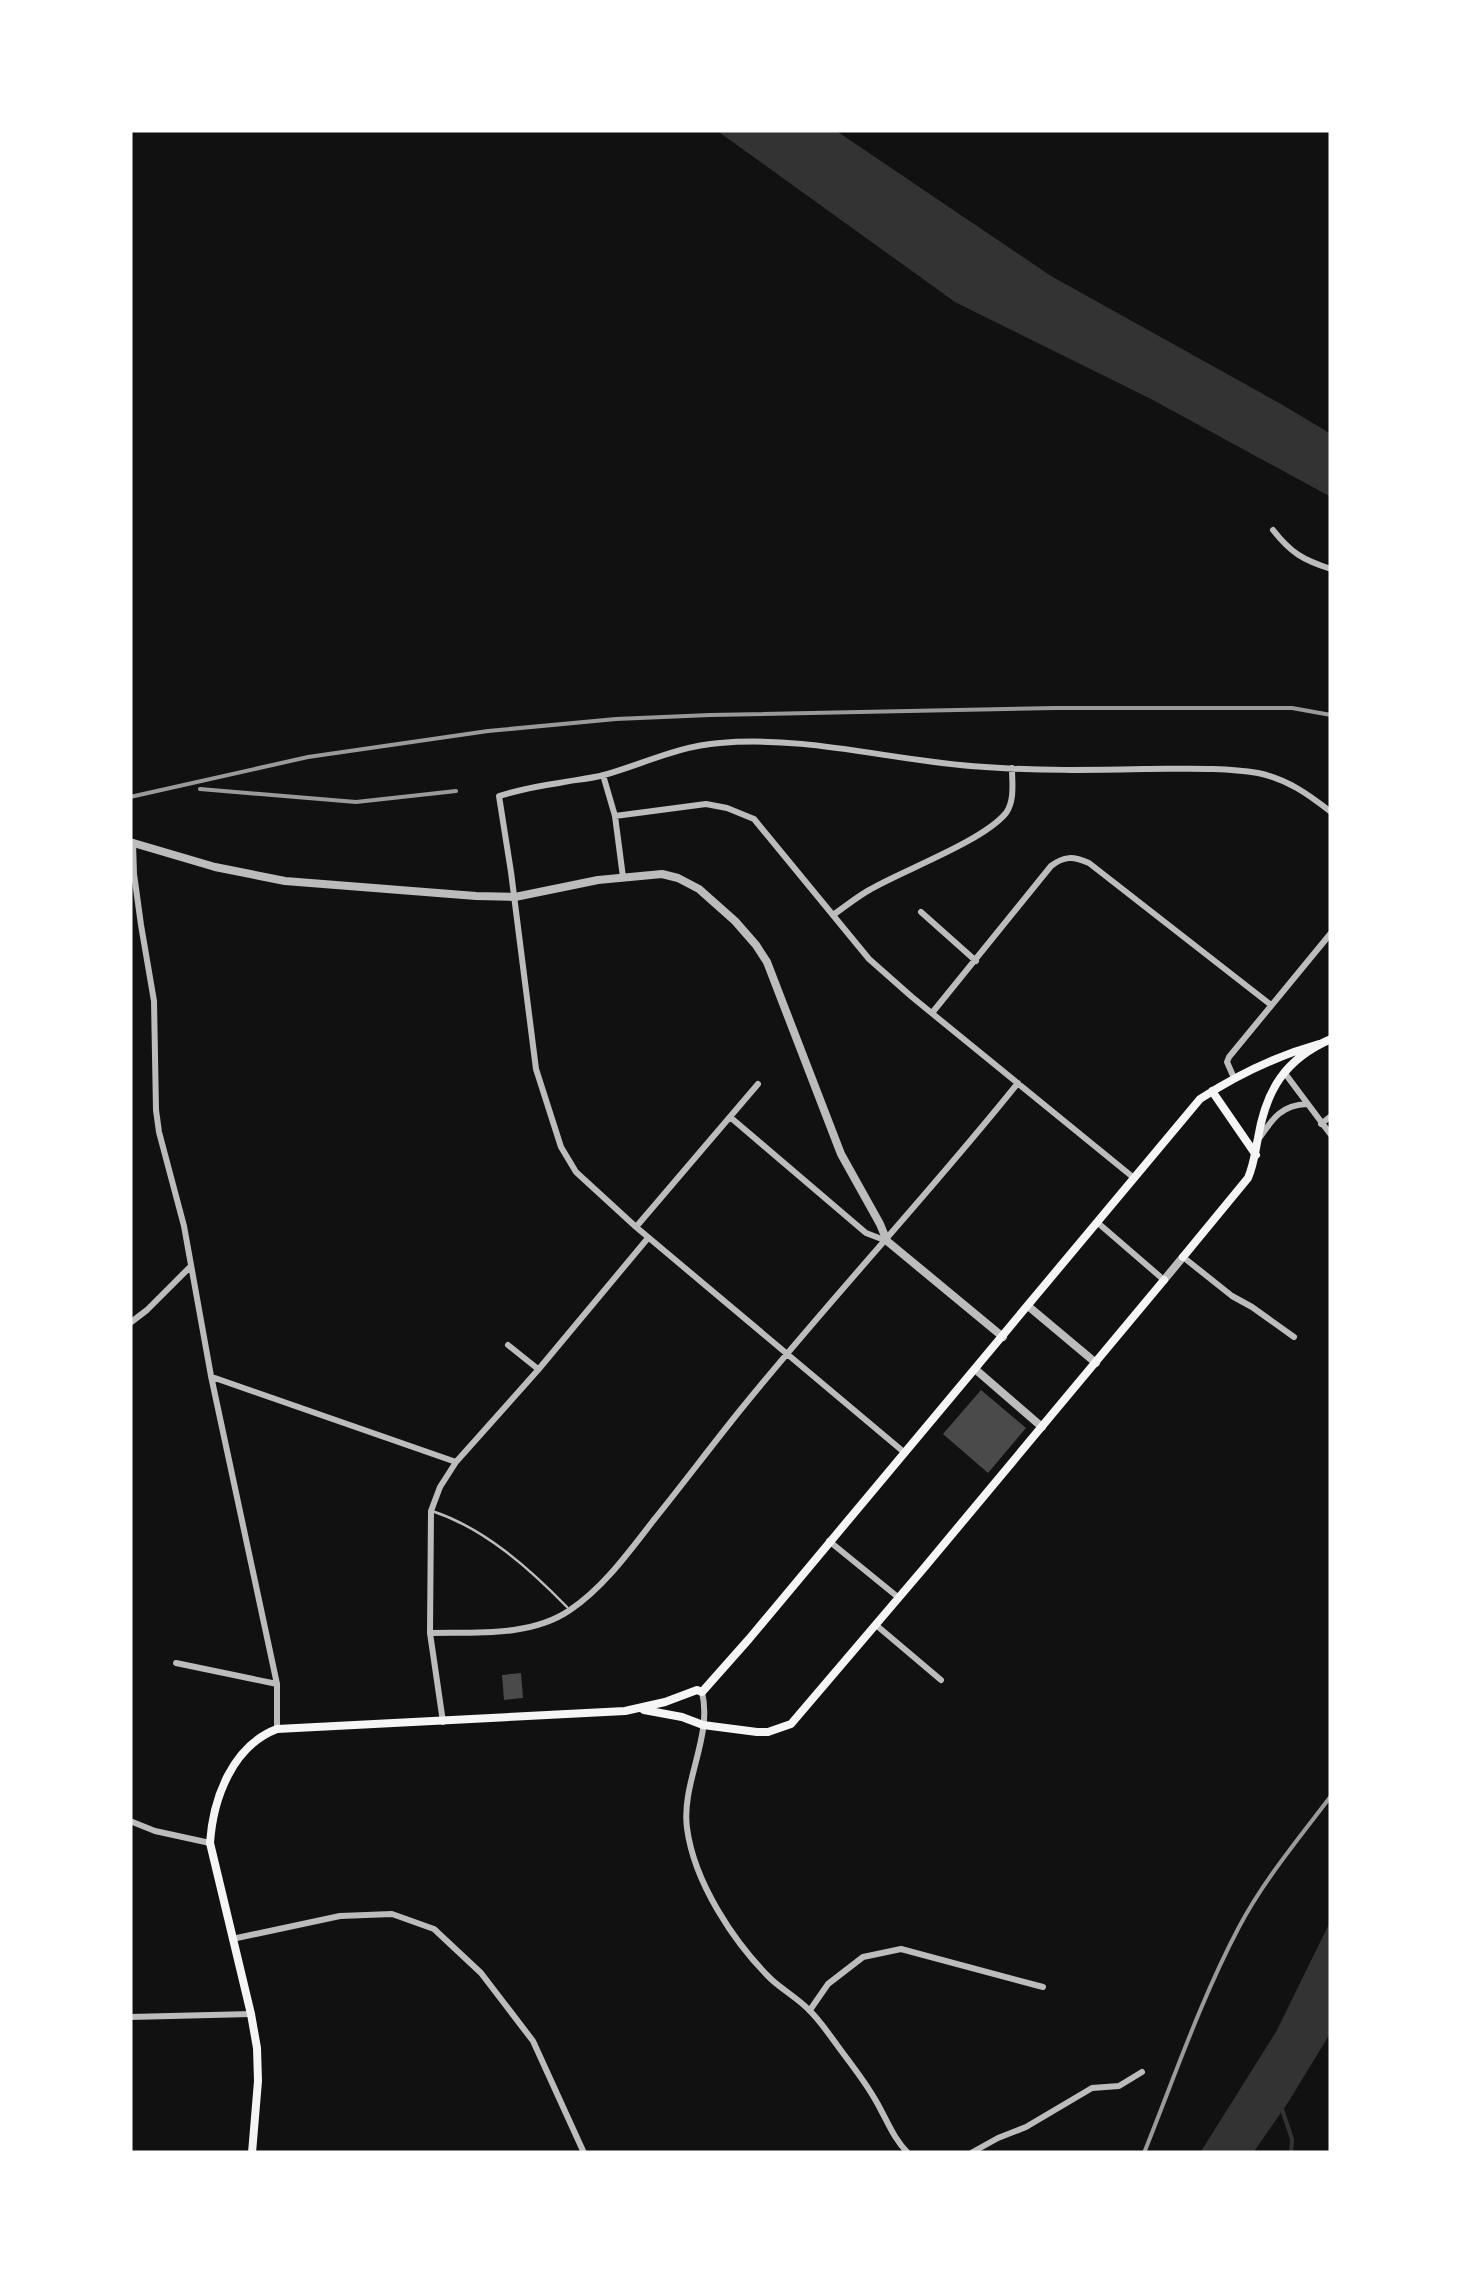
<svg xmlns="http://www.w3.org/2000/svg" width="1461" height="2283" font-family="Lato,sans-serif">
<rect width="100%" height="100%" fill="#111"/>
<path fill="#333" d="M716,130H835L1051,276L1281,404L1331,434V497L1151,399L955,302Z
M1331,1920V2032L1289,2101L1253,2153H1200L1276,2032Z"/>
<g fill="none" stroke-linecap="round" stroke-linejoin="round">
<path stroke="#333" stroke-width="4" d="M1282,2109L1292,2139L1291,2153"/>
</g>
<path fill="#4a4a4a" d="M981,1390L1026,1428L988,1473L943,1434Z
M521,1673L523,1698L504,1700L502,1675Z"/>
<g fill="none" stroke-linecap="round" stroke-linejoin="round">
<path stroke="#bcbcbc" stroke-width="2.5" d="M432,1511C484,1528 529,1568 567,1607"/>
<path stroke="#bcbcbc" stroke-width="6" d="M1273,530C1291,553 1303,560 1331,569
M603,775L615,816L623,877
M615,816L706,804L727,808L754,819L869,959L912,997L1134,1178
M133,843L134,874L141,925L154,1001L156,1110L159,1132L184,1226L211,1376L277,1684V1729
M921,912L976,961
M833,915C846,906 858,896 871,889C906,869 983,841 1006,813C1015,800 1012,783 1012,768
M932,1013L1051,866C1064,856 1073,856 1089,863L1271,1005
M1284,1072L1331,1135
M1234,1078L1227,1062L1229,1057L1331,933
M730,1117L866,1233L887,1241
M1321,1124L1331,1116
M1260,1137C1273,1118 1282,1105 1307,1104
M1098,1223L1164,1280
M636,1227L758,1084
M1183,1257L1232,1296L1252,1307L1294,1337
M130,1323L147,1310L191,1266
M508,1345L538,1369
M212,1377L456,1462
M905,1453L636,1227L576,1172L561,1147L536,1069L511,872L499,796C519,790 538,786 559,783C573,780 589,779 604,775C643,764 678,746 720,743C809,735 896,762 985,767C1038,771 1091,770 1144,769C1182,769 1222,767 1258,773C1287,779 1308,794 1331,812
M829,1541L899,1598
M876,1625L941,1680
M430,1633C475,1632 531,1637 570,1610C603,1588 629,1552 653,1521C683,1484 712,1445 742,1408C832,1297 929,1194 1018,1083
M176,1663L277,1684
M702,1692C713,1737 681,1783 687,1828C694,1882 734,1943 772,1980C783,1990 797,1998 808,2009C819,2019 828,2033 837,2045C850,2063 865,2081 876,2101C887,2120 893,2138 908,2153
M443,1722L430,1633L431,1511L440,1487L456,1462L538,1370L648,1238
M130,1821L155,1831L210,1843
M232,1939L340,1916L392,1914L434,1929L481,1973L533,2041L584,2153
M810,2010L828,1984L863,1957L901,1949L1043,1987
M130,2017L251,2014
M971,2153L998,2138L1026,2127L1092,2088L1119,2086L1142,2072"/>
<path stroke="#bcbcbc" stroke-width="8" d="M130,842L215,867L285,881L476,896L515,897L598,880L662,874L678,878L699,889L735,921L756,945L767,962L841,1154L880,1224L887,1241L1003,1337
M1164,1280L1183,1257
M1028,1306L1096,1363
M975,1369L1042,1427"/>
<path stroke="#f5f5f5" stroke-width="8" d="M1212,1091L1256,1155
M1183,1257L1248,1178C1254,1164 1255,1152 1258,1138C1266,1090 1285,1059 1331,1039
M644,1710L682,1717L703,1725L757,1732H768L791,1724L924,1568L1164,1280
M252,2153L258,2081L257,2048L251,2014L210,1843C213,1799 232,1746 277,1729L625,1711L665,1702L697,1690L702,1692L749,1639L1200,1099C1237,1075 1276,1056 1319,1044"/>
<path stroke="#9a9a9a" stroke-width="4" d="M200,789L356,802L456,791
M130,797L308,757L488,731L616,719L710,715L1055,708H1292L1331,715
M1144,2153C1174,2078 1201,1999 1239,1927C1264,1880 1299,1838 1331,1796"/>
</g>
<rect width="1461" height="2283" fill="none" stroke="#ffffff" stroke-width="265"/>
</svg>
